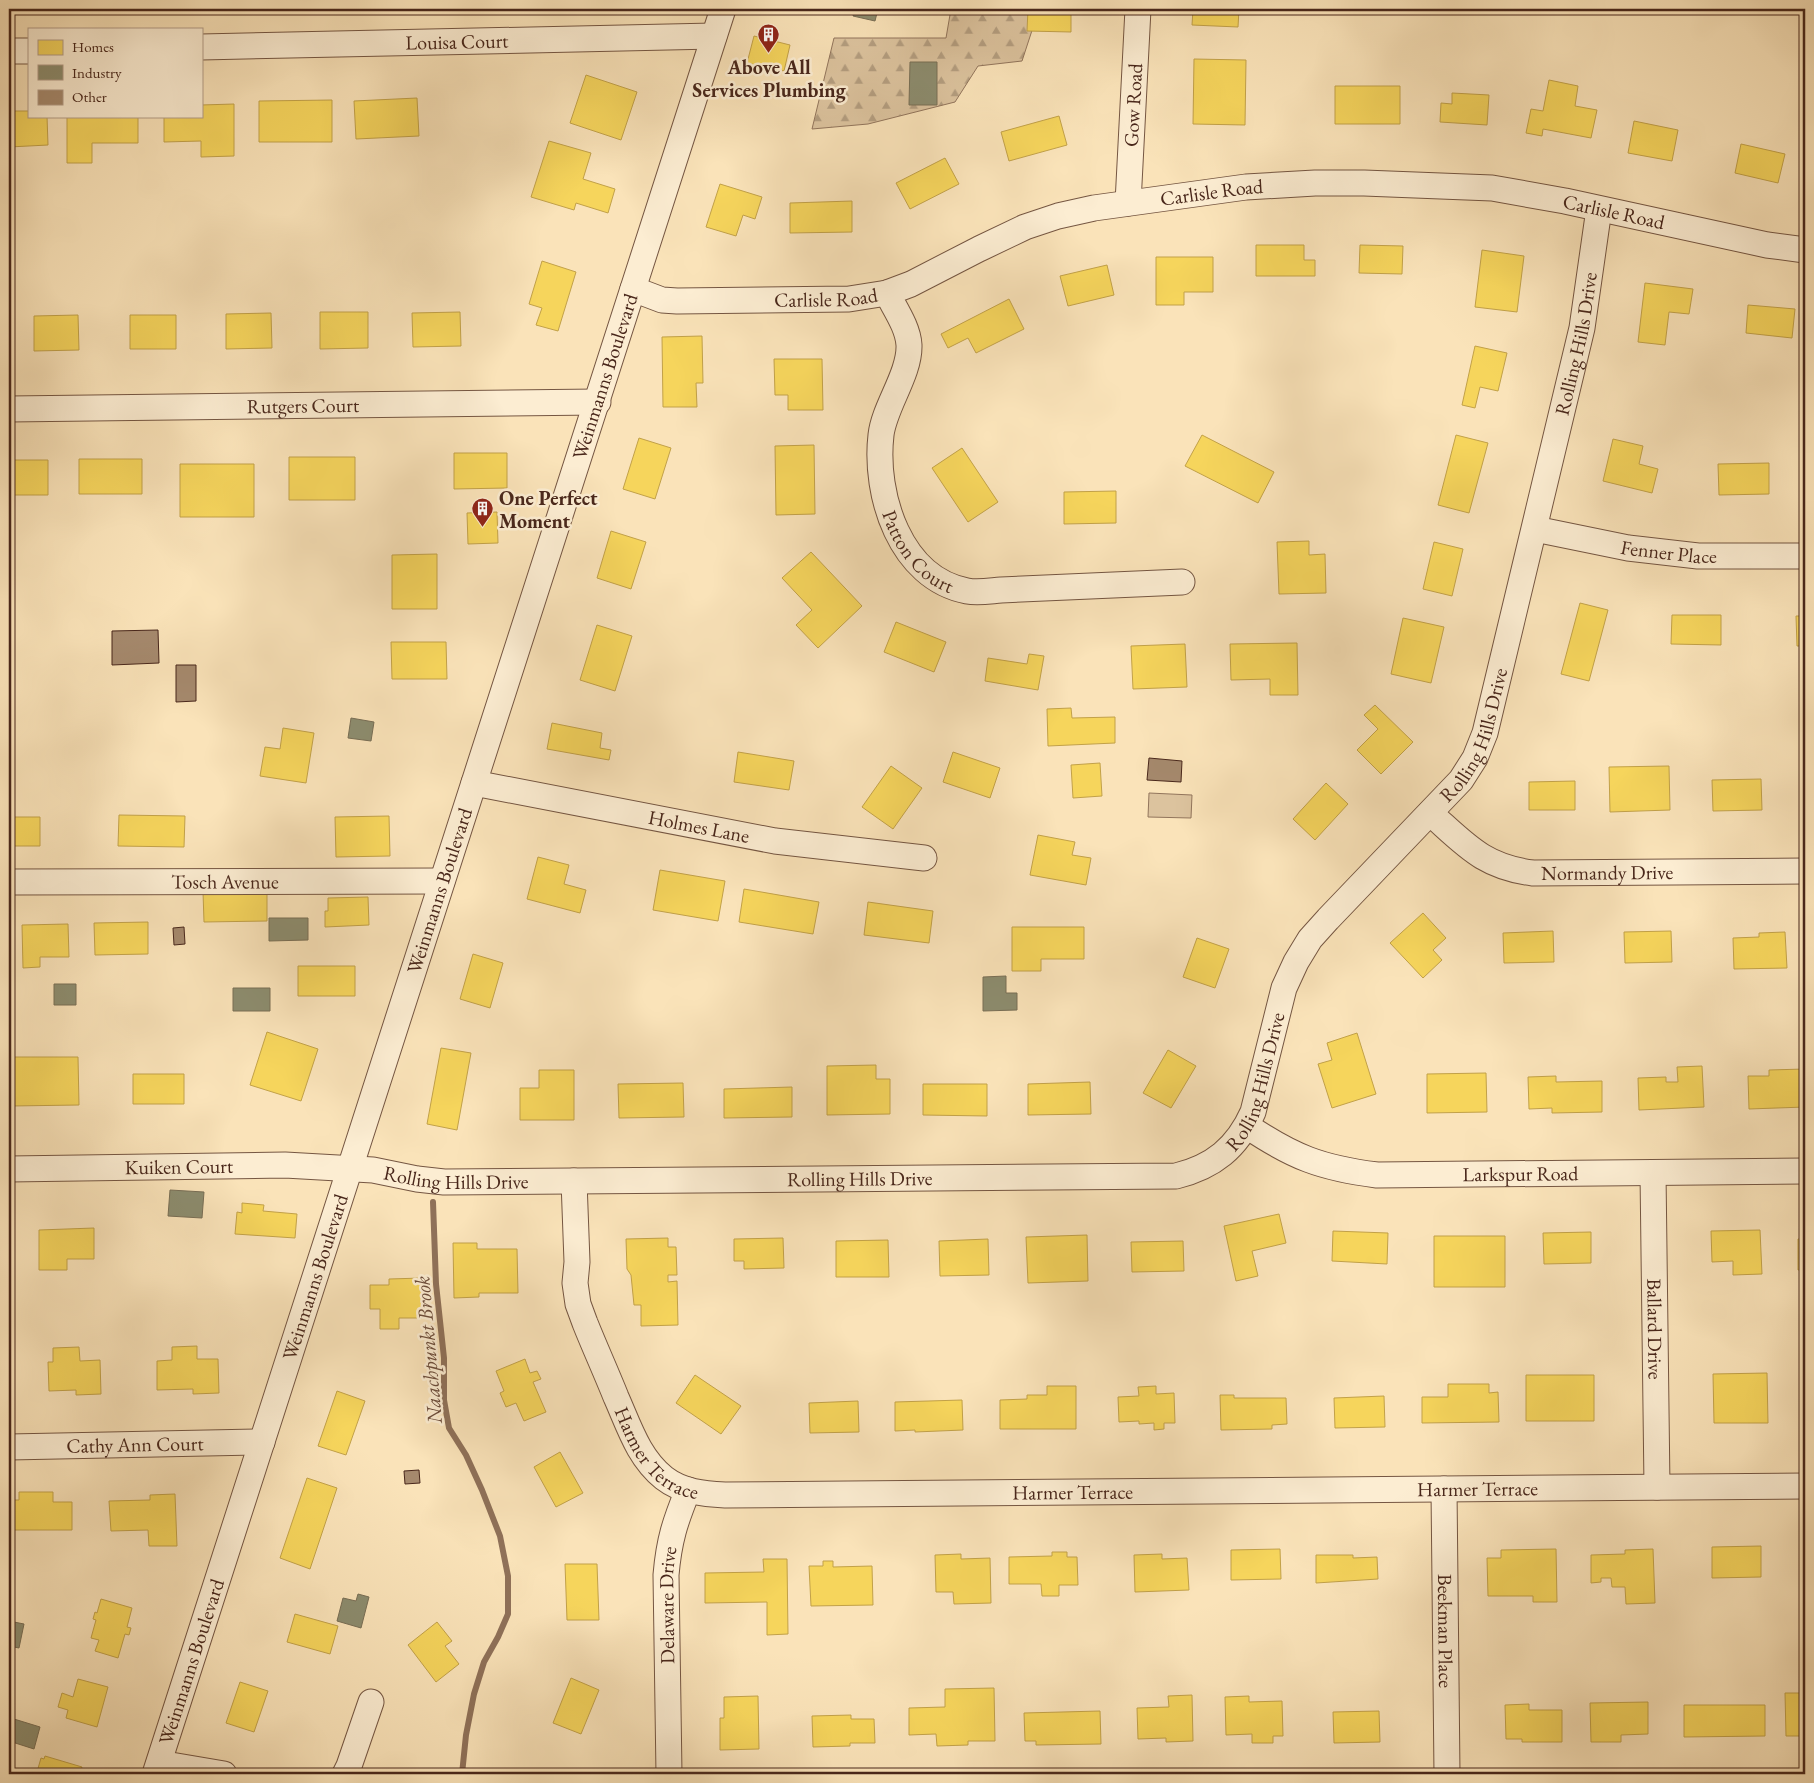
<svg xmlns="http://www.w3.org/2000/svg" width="1814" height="1783" font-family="'EB Garamond',serif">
<defs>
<pattern id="forest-firs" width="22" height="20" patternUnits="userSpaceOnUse" patternTransform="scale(1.25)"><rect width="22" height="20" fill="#dcc39e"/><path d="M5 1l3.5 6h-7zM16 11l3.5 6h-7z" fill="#b49e80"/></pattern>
</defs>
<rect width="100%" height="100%" fill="#fae3b9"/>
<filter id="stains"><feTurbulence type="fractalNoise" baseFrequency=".004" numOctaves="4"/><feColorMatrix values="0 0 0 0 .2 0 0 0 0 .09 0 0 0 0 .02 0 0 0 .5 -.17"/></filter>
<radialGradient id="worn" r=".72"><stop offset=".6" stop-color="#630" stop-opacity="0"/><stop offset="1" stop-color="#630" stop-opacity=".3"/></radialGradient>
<path fill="url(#forest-firs)" stroke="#92755c" d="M951,9H1039L1022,61L978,66L955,102L868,124L812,129L834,38H946Z"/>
<path fill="#dcc39e" stroke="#92755c" d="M1149,793L1192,795L1191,818L1148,817Z"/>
<path fill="#f6d55c" stroke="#c2a148" d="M1028,9H1071V32L1027,31Z
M1193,9H1239L1238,27L1192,25Z
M754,36L790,45L784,71L747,63Z
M1194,59L1246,60L1245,125L1193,124Z
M586,75L637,92L621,140L570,123Z
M1549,80L1578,86L1575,106L1597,110L1591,138L1543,129L1542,136L1526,133L1531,109L1543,111Z
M1335,86H1400V124H1335Z
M1452,93L1489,95L1487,125L1440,122L1441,103L1452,104Z
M417,98L419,136L356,139L354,101Z
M332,100V142H259V101Z
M234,104V156L201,157V141L164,142V116H201V105Z
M9,111H29V116H47L48,145L9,147Z
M67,116H138V143H92V163H67Z
M1059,116L1067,145L1009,161L1001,132Z
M1634,121L1678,130L1672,161L1628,153Z
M549,141L591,153L583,179L615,189L608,213L576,203L574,210L531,197Z
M1741,144L1785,154L1778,183L1735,173Z
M945,158L959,184L910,209L896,183Z
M720,184L762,197L755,219L743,215L736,236L706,227Z
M852,201V232L790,233V203Z
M1256,245H1304V260H1315V276H1256Z
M1360,245L1403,246L1402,274L1359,273Z
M1482,250L1524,256L1517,312L1475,307Z
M1156,257H1213V292H1184V305H1156Z
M542,261L576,272L558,331L536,325L542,308L529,304Z
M1107,265L1114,295L1068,306L1060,276Z
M1645,283L1693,289L1689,314L1669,312L1665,345L1638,342Z
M1009,299L1024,329L976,353L968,338L948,348L941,334Z
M1748,305L1795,309L1792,338L1746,333Z
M320,312H368V348L320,349Z
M460,312L461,346L413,347L412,313Z
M271,313L272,348L226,349V314Z
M78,315L79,350L34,351V316Z
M130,315H176V349H130Z
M702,336L703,383H696L697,407H663L662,337Z
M1475,346L1507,353L1498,391L1480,387L1475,408L1462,405Z
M774,359H822L823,410H788V395H775Z
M1202,435L1274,472L1258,503L1185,466Z
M1456,435L1488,443L1469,513L1438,505Z
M639,438L671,448L655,499L623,489Z
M1613,439L1643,446L1639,464L1658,469L1652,493L1603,481Z
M814,445L815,514L776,515L775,446Z
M962,448L998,502L968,522L932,468Z
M454,453H507V488L454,489Z
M289,457H355V500H289Z
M79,459H142V494H79Z
M9,460H48V495H9Z
M1769,463V494L1719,495L1718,464Z
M180,464H254V517H180Z
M1116,491V523L1064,524V492Z
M497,512L498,543L468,544L467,513Z
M611,531L646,542L631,589L597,578Z
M1309,541V555L1325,554L1326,593L1279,594L1277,542Z
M1434,542L1463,549L1452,596L1423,589Z
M811,552L862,606L818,648L796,625L812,610L782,578Z
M437,554V609H392V555Z
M1580,603L1608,610L1589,681L1561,674Z
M1672,615H1721V645L1671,644Z
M1796,616H1805V646H1797Z
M1403,618L1444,627L1431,683L1391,674Z
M896,622L946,642L934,672L884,652Z
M597,625L632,636L615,691L580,680Z
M391,642H446L447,679H392Z
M1297,643L1298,695H1270V679L1231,680L1230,644Z
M1185,644L1187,687L1133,689L1131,646Z
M1029,654L1044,656L1038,690L985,681L988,658L1027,664Z
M1375,705L1413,742L1381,774L1357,750L1378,729L1364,715Z
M1071,708L1072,718L1115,717V743L1048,746L1047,709Z
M552,723L602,733L600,748L611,750L609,760L547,749Z
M283,728L314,733L306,783L260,776L265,747L280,749Z
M738,752L794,761L789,790L734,782Z
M953,752L1000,768L990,798L943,782Z
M1100,763L1102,796L1073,798L1071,765Z
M891,766L922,788L893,829L862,807Z
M1669,766L1670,810L1610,812L1609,767Z
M1761,779L1762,810L1713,811L1712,780Z
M1805,779V809H1801L1800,780Z
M1575,781V810H1529V782Z
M1326,783L1348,804L1315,840L1293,819Z
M119,815L185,816L184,847L118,846Z
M389,816L390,856L336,857L335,817Z
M9,817H40V846H9Z
M1038,835L1075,842L1072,855L1091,858L1086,885L1030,875Z
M538,857L569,865L564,884L586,890L580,913L527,899Z
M660,870L725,881L718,921L653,910Z
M744,889L819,902L813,934L739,922Z
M267,891V921L204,922L203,892Z
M368,897L369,925L325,927V911H328V898Z
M868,902L933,911L929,943L864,935Z
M1423,913L1446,938L1433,950L1442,960L1423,978L1390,943Z
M148,922V954L95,955L94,923Z
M68,924L69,957H40V967L23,968L22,925Z
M1012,927H1084V959H1041V971H1012Z
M1553,931L1554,962L1504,963L1503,933Z
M1671,931L1672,962L1625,963L1624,932Z
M1785,932L1787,968L1734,969L1733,938L1759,937V933Z
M1197,938L1229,949L1215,988L1183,977Z
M473,954L503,963L490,1008L460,999Z
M298,966H355V996H298Z
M267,1032L318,1049L301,1101L250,1085Z
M1357,1033L1376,1094L1332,1108L1318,1064L1332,1060L1327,1043Z
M441,1048L471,1053L457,1130L427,1124Z
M1168,1050L1196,1066L1171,1108L1143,1093Z
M11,1057H78L79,1105L11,1106Z
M876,1065V1079H890V1114L827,1115V1066Z
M1702,1066L1704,1107L1639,1110L1638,1078L1666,1077V1082H1678L1677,1067Z
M1805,1069V1107L1749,1109L1748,1076H1769V1070Z
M539,1070H574V1120H520V1088H539Z
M1486,1073L1487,1112L1427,1113V1074Z
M133,1074H184V1104H133Z
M1556,1076V1082L1602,1081V1112L1552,1113V1108L1529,1109L1528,1077Z
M1090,1082L1091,1114L1028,1115V1084Z
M683,1083L684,1117L619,1118L618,1084Z
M923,1084H987V1116L923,1115Z
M792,1087V1117L724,1118V1089Z
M242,1203L264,1205L263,1211L297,1214L295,1238L235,1234L237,1212L242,1213Z
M1279,1214L1286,1243L1252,1251L1258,1276L1236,1281L1224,1226Z
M94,1228V1259H67V1270H39V1230Z
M1760,1230L1762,1274L1733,1275V1261L1712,1262L1711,1231Z
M1333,1231L1388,1233L1387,1264L1332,1261Z
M1591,1232V1263L1544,1264L1543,1233Z
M1087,1235L1088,1281L1028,1283L1026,1237Z
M1434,1236H1505V1287H1434Z
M668,1238V1247H676L677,1275H668V1282L677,1281L678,1325L641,1326V1305H634L631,1275L627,1269L626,1239Z
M783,1238L784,1268L744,1269V1261H734V1239Z
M988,1239L989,1275L940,1276L939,1241Z
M1798,1239H1805V1270H1798Z
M888,1240L889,1277H836V1241Z
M1183,1241L1184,1271L1132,1272L1131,1242Z
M453,1243H477V1249H517L518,1293H479V1297L454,1298Z
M422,1278V1318H399V1329H380V1309H370V1285H389V1279Z
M197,1346V1359H218L219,1393L193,1394V1389L157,1390V1361L172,1360V1347Z
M79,1347L80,1361L100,1360L101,1394L76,1395V1390L49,1391L48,1362H53V1348Z
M525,1359L530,1373L537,1371L541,1379L533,1382L546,1412L524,1421L516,1403L506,1407L500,1393L504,1391L496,1371Z
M1767,1373L1768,1423H1714L1713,1374Z
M695,1375L741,1406L721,1434L676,1403Z
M1526,1375H1594V1421H1526Z
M1448,1384H1489V1393L1498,1392L1499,1422L1422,1423V1397H1448Z
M1047,1386H1076V1429H1000V1400L1027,1399V1395H1047Z
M1156,1386V1394L1174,1393L1175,1423H1164V1429L1154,1430V1423L1139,1424V1421L1119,1422L1118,1397L1139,1396L1138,1387Z
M1803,1387H1805V1417L1803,1418Z
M337,1391L365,1401L346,1455L318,1446Z
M1220,1395H1234V1398H1286L1287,1424L1272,1425V1429L1221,1430Z
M1384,1396L1385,1427L1335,1428L1334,1398Z
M962,1400L963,1430L915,1432V1430L895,1431V1402Z
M858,1401L859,1432L810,1433L809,1403Z
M560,1452L583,1493L556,1507L534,1467Z
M307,1478L337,1488L310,1569L280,1558Z
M19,1492H53V1502H72V1530H9V1500H19Z
M175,1494L177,1546H149L148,1530L111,1531L109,1501L150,1500V1495Z
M1761,1546V1577L1712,1578V1547Z
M1280,1549L1281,1579L1231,1580V1550Z
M1556,1549L1557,1602H1533V1596H1488L1487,1558H1501V1550Z
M1653,1549L1655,1603L1626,1604L1625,1587H1612L1611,1578H1601V1582L1591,1583V1555L1625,1554V1550Z
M1052,1552H1067V1557H1077L1078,1585H1059V1596H1042L1041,1584H1009V1557L1052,1556Z
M961,1554V1559L990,1558L991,1603L954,1604L953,1592H936L935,1555Z
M1162,1554V1559L1187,1558L1189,1590L1135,1592L1134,1555Z
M1316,1555H1353V1558L1377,1557L1378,1579L1316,1583Z
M763,1559H787L788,1634L767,1635V1602L705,1603V1573L764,1572Z
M823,1561H833V1567L872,1566L873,1605L811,1606L809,1566H823Z
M565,1564H597L599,1620H567Z
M101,1599L132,1608L127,1627L131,1628L129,1635L125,1634L118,1658L95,1651L99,1640L91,1638L96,1620L93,1619L95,1612L97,1613Z
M295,1614L338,1626L330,1654L287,1642Z
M437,1622L452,1641L445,1646L459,1664L436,1682L408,1645Z
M571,1678L599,1690L581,1734L553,1723Z
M78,1679L108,1687L97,1727L66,1718L68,1710L58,1707L62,1693L73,1697Z
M240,1682L268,1691L254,1732L226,1723Z
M994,1688L995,1741H968V1745L937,1746L936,1734L909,1735V1708L945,1707V1689Z
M1785,1693H1805V1736H1786Z
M1192,1695L1193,1741L1166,1742V1738L1138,1739L1137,1708L1169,1707L1168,1696Z
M758,1696L759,1749L720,1750V1718H724V1697Z
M1249,1696V1702L1282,1701L1283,1736H1273V1743H1252V1734L1226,1735L1225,1697Z
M1648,1702V1734L1621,1735V1742H1591L1590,1703Z
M1529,1704V1710H1562V1742H1522V1739H1506L1505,1705Z
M1684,1705H1765V1736L1684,1737Z
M1100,1711L1101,1744L1036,1745V1741H1025L1024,1713Z
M1379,1711L1380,1742L1334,1743L1333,1712Z
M851,1715V1719H874L875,1743H850V1746L813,1747L812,1716Z
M45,1756L82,1767L80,1773L84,1774H43L37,1772L41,1758L44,1759Z"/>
<path fill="#8c8c6e" stroke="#786e55" d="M855,9H878L875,21L853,16Z
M910,62H937V105H909Z
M351,718L374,722L371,741L348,738Z
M269,918H308V940L269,941Z
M1006,976V993H1017V1010L983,1011V977Z
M54,984H76V1005H54Z
M233,988H270V1011H233Z
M170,1190L204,1192L202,1218L168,1216Z
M358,1594L369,1597L361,1628L337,1621L343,1598L356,1601Z
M9,1621L24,1624L19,1648L9,1646Z
M14,1719L40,1727L34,1749L9,1741Z"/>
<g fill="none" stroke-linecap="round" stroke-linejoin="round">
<path stroke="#8f7159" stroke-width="6" d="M433,1202L436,1284L444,1358V1400L449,1428L466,1455L482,1490L500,1536L508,1576V1614L498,1637L484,1662L474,1694L466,1735L462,1774"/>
</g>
<path fill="#a5896d" stroke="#49271b" d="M158,630L159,663L112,665V631Z
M176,665H196V701L176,702Z
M1149,758L1182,761L1181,782L1147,780Z
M184,927L185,944L174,945L173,928Z
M419,1470L420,1483L405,1484L404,1471Z"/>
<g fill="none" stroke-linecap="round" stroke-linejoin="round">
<defs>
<g id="street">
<path id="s1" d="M201,47L714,36"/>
<path d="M9,51H29"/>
<path id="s2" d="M1128,203L1138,9"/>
<path id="s3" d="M633,289L662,300L677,301L849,299L887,293L911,284L979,249L1025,227L1058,216L1094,208L1246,187L1315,183H1364L1492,188L1565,201L1767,245L1805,250"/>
<path id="s4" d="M887,293C895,309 908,327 909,345C910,374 884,407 881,435C874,495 900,578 967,591C978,593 989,591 1001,590L1182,582"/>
<path id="s5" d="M9,409L598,402"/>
<path id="s6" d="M1535,529L1628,548L1698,556H1805"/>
<path id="s7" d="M474,783L775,841L924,858"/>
<path id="s8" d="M1430,813C1465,844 1483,867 1533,873L1805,871"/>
<path id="s9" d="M9,882L442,881"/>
<path id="s10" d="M1247,1126C1293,1157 1321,1168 1377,1175L1805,1171"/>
<path id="s11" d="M9,1169L285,1165L373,1170L417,1179L444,1182L1176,1176C1213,1167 1237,1148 1253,1112L1284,988L1296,962L1310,939L1328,919L1461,780L1475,758L1485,733L1582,328L1599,209"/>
<path id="s12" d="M1653,1173L1657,1487"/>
<path id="s13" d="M574,1181L577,1262L575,1283L578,1304L585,1323C595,1348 606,1372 616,1397C629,1426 638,1457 664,1478C682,1492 704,1494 725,1495L1805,1486"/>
<path id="s14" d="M9,1447L262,1442"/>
<path id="s15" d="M1444,1489L1447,1774"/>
<path d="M159,1763L224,1774"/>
<path id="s16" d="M155,1774L723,9"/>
<path d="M345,1774L349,1766L371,1702"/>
<path id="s17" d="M669,1774L666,1575C669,1540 675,1522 688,1490"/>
</g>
</defs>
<use href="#street" stroke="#755642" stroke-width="27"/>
<use href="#street" stroke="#fcedd2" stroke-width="25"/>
</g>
<defs>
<symbol id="building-pin" viewBox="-11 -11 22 30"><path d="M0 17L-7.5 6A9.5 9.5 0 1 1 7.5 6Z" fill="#8f2418" stroke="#fcedd2"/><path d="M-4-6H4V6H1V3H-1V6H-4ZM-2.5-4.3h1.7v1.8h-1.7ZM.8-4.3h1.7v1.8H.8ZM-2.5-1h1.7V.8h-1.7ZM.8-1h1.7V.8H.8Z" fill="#fff"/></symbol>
</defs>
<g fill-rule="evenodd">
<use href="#building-pin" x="756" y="22" width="25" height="34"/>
<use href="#building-pin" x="470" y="496" width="25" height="34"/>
</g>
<g text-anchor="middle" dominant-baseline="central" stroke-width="5" stroke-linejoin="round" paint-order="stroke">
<g font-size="20" fill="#49271b" stroke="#fcedd2">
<text stroke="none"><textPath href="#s1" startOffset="256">Louisa Court</textPath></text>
<text stroke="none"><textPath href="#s2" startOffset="98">Gow Road</textPath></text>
<text stroke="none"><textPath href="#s3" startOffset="600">Carlisle Road</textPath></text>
<text stroke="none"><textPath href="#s3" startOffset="1005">Carlisle Road</textPath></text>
<text stroke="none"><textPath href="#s3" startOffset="195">Carlisle Road</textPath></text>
<text stroke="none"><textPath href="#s11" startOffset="2128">Rolling Hills Drive</textPath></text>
<text stroke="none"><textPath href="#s16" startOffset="1468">Weinmanns Boulevard</textPath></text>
<text stroke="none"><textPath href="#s5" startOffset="294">Rutgers Court</textPath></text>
<text stroke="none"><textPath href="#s4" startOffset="280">Patton Court</textPath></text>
<text stroke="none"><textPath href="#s6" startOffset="136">Fenner Place</textPath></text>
<text stroke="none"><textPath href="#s11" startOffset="1722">Rolling Hills Drive</textPath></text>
<text stroke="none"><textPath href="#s7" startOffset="229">Holmes Lane</textPath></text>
<text stroke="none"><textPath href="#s8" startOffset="196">Normandy Drive</textPath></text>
<text stroke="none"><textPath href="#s9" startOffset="216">Tosch Avenue</textPath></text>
<text stroke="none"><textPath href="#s16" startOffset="928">Weinmanns Boulevard</textPath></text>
<text stroke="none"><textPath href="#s11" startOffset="1302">Rolling Hills Drive</textPath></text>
<text stroke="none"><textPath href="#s11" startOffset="170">Kuiken Court</textPath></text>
<text stroke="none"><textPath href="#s10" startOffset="284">Larkspur Road</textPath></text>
<text stroke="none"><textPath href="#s11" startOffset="448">Rolling Hills Drive</textPath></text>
<text stroke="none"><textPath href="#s11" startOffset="852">Rolling Hills Drive</textPath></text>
<text stroke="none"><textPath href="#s16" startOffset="522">Weinmanns Boulevard</textPath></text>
<text stroke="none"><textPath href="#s12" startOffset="156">Ballard Drive</textPath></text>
<text stroke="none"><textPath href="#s14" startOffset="126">Cathy Ann Court</textPath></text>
<text stroke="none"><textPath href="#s13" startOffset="296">Harmer Terrace</textPath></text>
<text stroke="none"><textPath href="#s13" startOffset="1136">Harmer Terrace</textPath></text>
<text stroke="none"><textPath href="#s13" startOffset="731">Harmer Terrace</textPath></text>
<text stroke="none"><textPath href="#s17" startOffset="169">Delaware Drive</textPath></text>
<text stroke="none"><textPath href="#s15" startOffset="142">Beekman Place</textPath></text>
<text stroke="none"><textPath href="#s16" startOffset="118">Weinmanns Boulevard</textPath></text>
</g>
<g font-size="20" font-weight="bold" fill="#49271b" stroke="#fcedd2">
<text x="769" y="67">Above All<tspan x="769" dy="23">Services Plumbing</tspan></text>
<text x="499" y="498" text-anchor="start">One Perfect<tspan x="499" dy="23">Moment</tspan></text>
</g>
<g font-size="21" font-style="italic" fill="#6c4c3a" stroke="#fcedd2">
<text transform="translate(428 1350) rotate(-95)">Naachpunkt Brook</text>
</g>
</g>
<rect width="1814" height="1783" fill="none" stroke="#fae3b9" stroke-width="30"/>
<rect x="10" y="10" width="1794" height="1763" fill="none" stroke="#49271b" stroke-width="2.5"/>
<rect x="15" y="15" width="1784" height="1753" fill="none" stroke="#49271b"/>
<rect x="28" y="28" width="175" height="90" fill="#fcedd2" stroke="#b49e89"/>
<rect x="38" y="40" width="25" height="15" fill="#f6d55c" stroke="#b49e89"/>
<text x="72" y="52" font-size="15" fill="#49271b">Homes</text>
<rect x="38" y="65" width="25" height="15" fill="#8c8c6e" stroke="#b49e89"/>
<text x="72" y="78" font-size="15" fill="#49271b">Industry</text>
<rect x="38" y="90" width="25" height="15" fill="#a5896d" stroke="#b49e89"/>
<text x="72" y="102" font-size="15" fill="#49271b">Other</text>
<rect width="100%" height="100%" filter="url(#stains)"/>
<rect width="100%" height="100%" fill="url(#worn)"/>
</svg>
